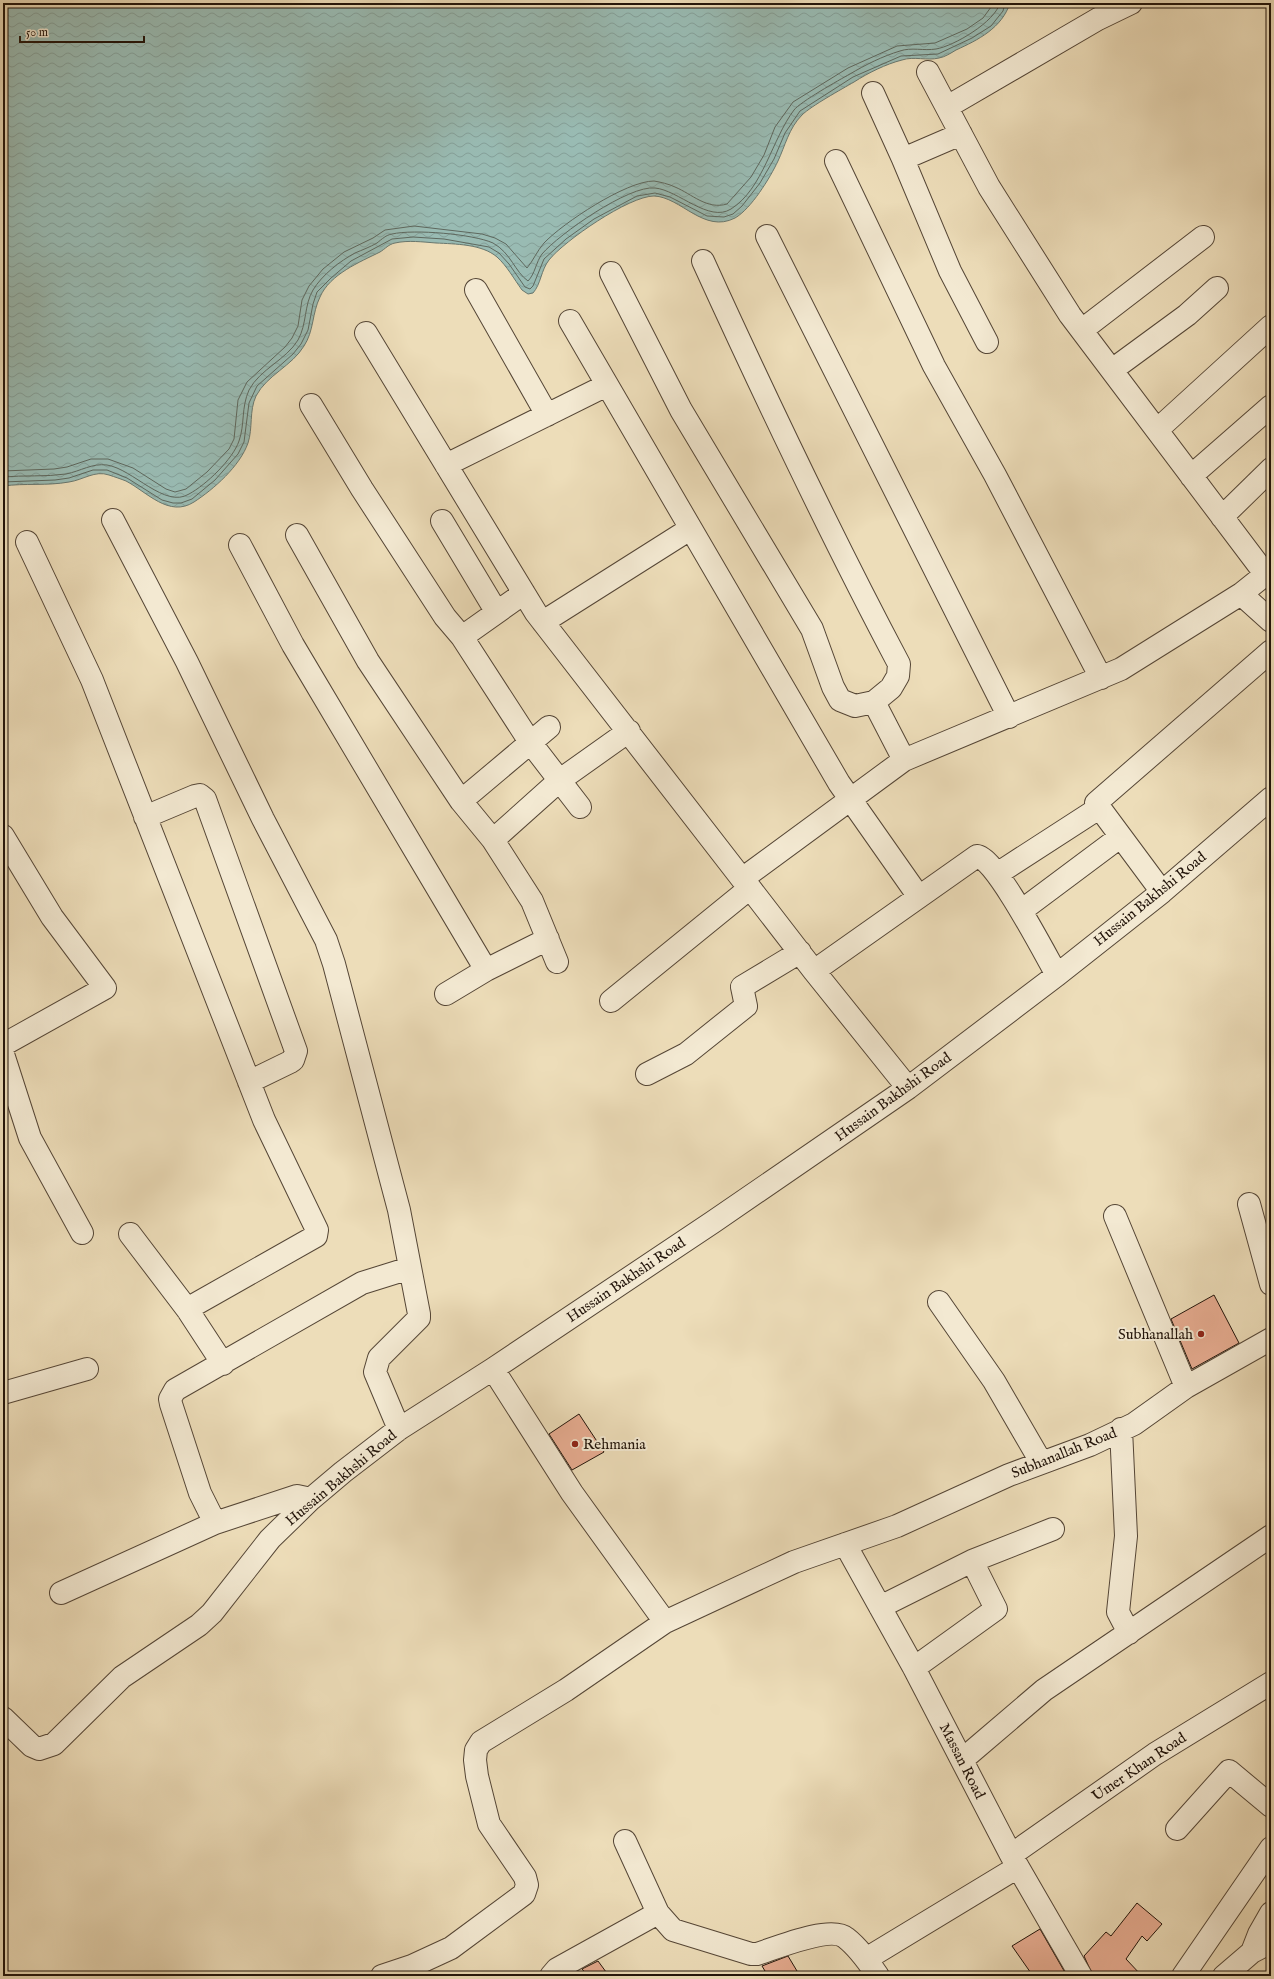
<svg xmlns="http://www.w3.org/2000/svg" width="1274" height="1979" font-family="'IM FELL English',serif">
<defs>
<pattern id="water-waves" width="16" height="10" patternUnits="userSpaceOnUse"><rect width="16" height="10" fill="#99bbb3"/><path d="M0 5q4-4 8 0t8 0" fill="none" stroke="#84a099"/></pattern>
</defs>
<rect width="100%" height="100%" fill="#edddb9"/>
<filter id="stains"><feTurbulence type="fractalNoise" baseFrequency=".005" numOctaves="4"/><feColorMatrix values="0 0 0 0 .2 0 0 0 0 .09 0 0 0 0 .02 0 0 0 .5 -.17"/></filter>
<radialGradient id="worn" r=".72"><stop offset=".6" stop-color="#630" stop-opacity="0"/><stop offset="1" stop-color="#630" stop-opacity=".3"/></radialGradient>
<path fill="url(#water-waves)" stroke="#69786f" d="M3,3H1010C1002,28 978,40 956,50C951,53 945,57 939,58C927,61 914,56 902,60C886,64 868,73 854,82C842,89 811,106 802,115C789,128 785,146 778,161C770,178 751,209 735,218C704,234 681,197 654,196C629,196 564,241 549,260C541,270 541,284 533,293L528,294L522,290C514,279 507,266 497,257C482,244 455,244 436,243C423,242 408,240 395,243C389,244 385,249 380,252C360,262 330,274 320,297C312,313 314,331 304,346C292,366 267,375 256,396C249,411 253,428 248,443C240,466 214,489 194,502C169,518 147,492 126,481C121,479 115,477 109,475C95,470 83,480 69,482C47,486 25,483 3,486Z"/>
<g fill="none" stroke-linecap="round" stroke-linejoin="round">
<path stroke="#5e685e" stroke-width="1" d="M3,471L54,469L67,467L91,459H108L133,468L166,489L175,492L186,489L207,472L229,449L234,439L238,400L247,382L285,347L292,338L298,326L302,300L309,286L323,269L344,252L373,238L385,230L414,226L482,234L495,238L506,244L527,268C533,261 537,251 544,243C563,223 626,181 654,181C660,182 669,184 675,187C692,194 707,210 727,204L751,177L764,155L775,127L793,102L848,68L897,46L935,43L967,29L983,18L994,3
M3,477C24,475 45,477 66,474C81,471 92,463 107,465C133,469 165,509 189,494C206,485 233,459 239,441C245,424 241,408 249,390C260,369 286,360 298,340C307,324 304,305 313,290C322,275 340,261 355,253C362,250 370,247 377,243C382,239 386,235 392,234C414,229 473,234 493,243C511,253 515,272 528,281C535,274 536,262 542,254C559,234 629,185 655,188C678,190 709,223 731,209C763,189 772,139 794,110C800,102 839,80 850,74C865,65 883,56 900,51C911,47 924,51 936,49C954,46 995,22 1000,3
M3,482L55,480L69,478L93,470H107L127,478L162,500L173,503H181L192,499L215,480L238,454L244,442L249,403L257,386L293,354L301,344L308,330L313,304L317,292L331,278L351,261L392,239L413,237L444,239L489,247L499,253L509,264L525,287L530,289L533,286L544,259L566,239L594,219L637,196L655,193L670,197L707,216L724,217L733,214L742,206L760,183L774,159L785,133L800,111L853,77L901,56L938,54L972,38L991,26L1003,11L1005,3"/>
</g>
<path fill="#e8ad92" stroke="#22140a" d="M1214,1295L1239,1343L1192,1369L1171,1319Z
M579,1414L604,1452L572,1470L549,1434Z
M1137,1903L1162,1924L1147,1941L1142,1936L1126,1959L1142,1976H1093L1084,1956L1106,1932L1111,1936Z
M1040,1929L1067,1976H1033L1012,1946Z
M788,1956L800,1976H768L762,1966Z
M598,1961L609,1976H588L582,1969Z"/>
<g fill="none" stroke-linecap="round" stroke-linejoin="round">
<defs>
<path id="minor" d="M928,72L989,187L1070,315L1266,575
M873,93L903,159L950,271L987,342
M947,107L1098,19L1131,3
M903,159L961,134
M836,161L934,366L995,475L1101,678
M767,236L1009,717
M611,273L681,410L812,629L833,687L840,700L855,706L874,702L891,688L898,676L899,664C829,532 765,397 703,261
M476,290L547,415
M570,321L839,783L919,897
M1082,330L1203,237
M366,333L536,613L742,879
M1112,370L1187,315L1217,288
M311,405L362,489L445,617L462,637L530,742L580,807
M1157,430L1271,326
M446,465L607,385
M1191,476L1271,406
M1222,517L1271,469
M113,520L187,662L263,819L326,940L334,964L399,1210L419,1314V1318L379,1358L375,1372L399,1429
M442,521L496,611
M297,535L368,661L461,801L493,840L532,901L557,962
M27,542L92,680L264,1120L317,1230L316,1236L187,1309
M240,545L293,645L486,970
M1241,594L1271,621
M543,622L690,529
M462,637L524,593
M874,702L904,760
M461,801L549,727
M145,817L195,796L200,795L205,799L296,1051L293,1060L290,1062L249,1082
M3,836L52,917L105,988L3,1045
M493,840L560,780L629,731
M997,874L1099,808
M750,888L814,971L908,1088
M1162,892L1096,803L1271,651
M1021,911L1120,837
M814,971L977,856C995,857 1046,956 1057,975
M446,994L486,970L548,939
M611,1001L750,888L742,879L904,760L1121,669L1241,594L1271,570
M3,1054L30,1138L82,1233
M647,1074L686,1054L746,1006L742,987L800,952
M1249,1204L1271,1284
M1115,1216L1186,1387
M130,1234L187,1309L223,1364
M939,1302L994,1381L1041,1462
M493,1369L572,1493L665,1622
M3,1393L87,1369
M1121,1429L1126,1536L1118,1612L1129,1633
M215,1523L200,1493L171,1404L170,1399L175,1390L362,1283L410,1268
M845,1544L914,1668L1011,1855L1081,1976
M61,1593L215,1523L297,1496L311,1499
M880,1607L972,1561L1053,1529
M914,1668L996,1609L972,1561
M3,1718L32,1746L39,1749L54,1744L122,1677L199,1625L212,1613L270,1539L311,1499L343,1472L399,1429L493,1369L713,1222L908,1088L1057,975L1162,892L1271,798
M962,1760L1044,1690L1271,1536
M1177,1829L1229,1771L1271,1806
M1011,1855L1155,1754L1271,1683
M658,1913L673,1930L751,1954H757C776,1948 831,1925 846,1938C859,1948 869,1963 878,1976
M1252,1952L1259,1934L1271,1913
M866,1959L1018,1867
M382,1976L412,1966L451,1948L524,1894L527,1885L525,1877L489,1824L477,1776L475,1760L476,1750L481,1742L566,1690L665,1622L794,1562L897,1526L1009,1475L1090,1445L1134,1424L1186,1387L1271,1339
M551,1976L557,1969L658,1913L625,1841
M1183,1976L1271,1848
M1224,1976L1252,1952L1271,1942"/>
</defs>
<use href="#minor" stroke="#554636" stroke-width="24"/>
<use href="#minor" stroke="#f3e9d2" stroke-width="22"/>
</g>
<g fill="#8f2418" stroke="#f3e9d2" stroke-width="1.5">
<circle cx="1201" cy="1334" r="4"/>
<circle cx="575" cy="1444" r="4"/>
</g>
<g text-anchor="middle" dominant-baseline="central" stroke-width="4" stroke-linejoin="round" paint-order="stroke">
<g font-size="15" fill="#22140a" stroke="#f3e9d2">
<text transform="translate(1150 899) rotate(-39)">Hussain Bakhshi Road</text>
<text transform="translate(893 1097) rotate(-36)">Hussain Bakhshi Road</text>
<text transform="translate(626 1280) rotate(-34)">Hussain Bakhshi Road</text>
<text transform="translate(1064 1453) rotate(-22)">Subhanallah Road</text>
<text transform="translate(341 1478) rotate(-40)">Hussain Bakhshi Road</text>
<text transform="translate(962 1761) rotate(63)">Massan Road</text>
<text transform="translate(1139 1767) rotate(-34)">Umer Khan Road</text>
</g>
<g font-size="15" fill="#22140a" stroke="#f3e9d2" text-anchor="end">
<text x="1193" y="1334">Subhanallah</text>
<text x="583" y="1444" text-anchor="start">Rehmania</text>
</g>
</g>
<rect width="1274" height="1979" fill="none" stroke="#edddb9" stroke-width="16"/>
<rect x="4" y="4" width="1266" height="1971" fill="none" stroke="#22140a" stroke-width="2"/>
<rect x="8" y="8" width="1258" height="1963" fill="none" stroke="#22140a"/>
<path d="M20 36v6h124v-6" fill="none" stroke="#22140a" stroke-width="2"/>
<text x="26" y="36" font-size="12" fill="#22140a" stroke="#f3e9d2" stroke-width="3" paint-order="stroke">50 m</text>
<rect width="100%" height="100%" filter="url(#stains)"/>
<rect width="100%" height="100%" fill="url(#worn)"/>
</svg>
